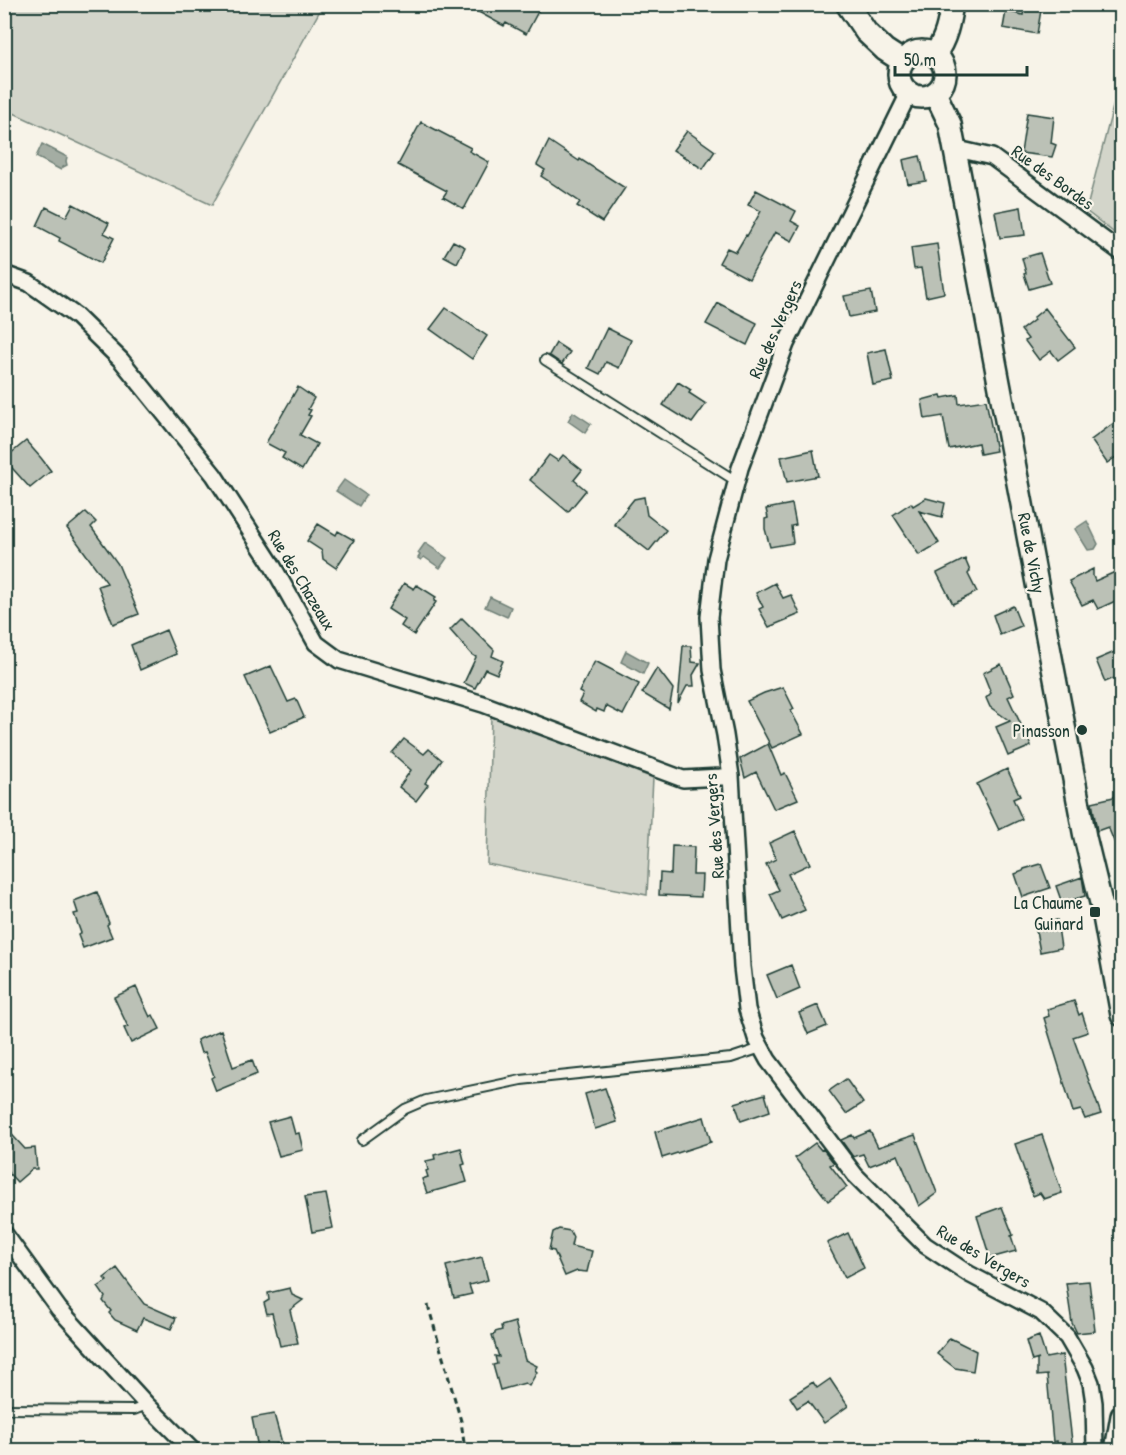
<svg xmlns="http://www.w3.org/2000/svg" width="1126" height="1455" font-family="'Patrick Hand',sans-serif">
<rect width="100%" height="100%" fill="#f7f3e8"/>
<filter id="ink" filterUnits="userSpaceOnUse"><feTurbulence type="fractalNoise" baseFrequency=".0167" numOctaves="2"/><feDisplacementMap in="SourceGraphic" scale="12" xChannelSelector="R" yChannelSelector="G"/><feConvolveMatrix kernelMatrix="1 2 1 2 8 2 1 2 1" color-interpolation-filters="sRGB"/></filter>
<g filter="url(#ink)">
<path fill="#d3d5ca" stroke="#79897f" stroke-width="1.5" d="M5,4H323V5L212,205L5,109Z
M1121,76V238L1086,211Z
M491,715L653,778L647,895L487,864Z"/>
<path fill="#a4ada3" stroke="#6f8077" stroke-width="1.5" d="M42,144L67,157L66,161L67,165L63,167L61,170L36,157Z
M573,412L591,424L585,433L568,421Z
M344,480L366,495L359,506L336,491Z
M1087,521L1098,544L1095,549L1088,550L1075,529Z
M425,543L447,558L440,568L424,557L421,560L418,558L420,555L418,553Z
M490,597L511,607L507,617L485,607Z
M626,651L648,663L643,674L621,662Z"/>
<path fill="#bbc1b6" stroke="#1f3d34" stroke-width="1.5" d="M464,4H542L526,34L506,23L504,26Z
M1025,4H1042L1037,34L1003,28L1006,11L1023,15Z
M1027,113L1054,117L1051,143L1056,145L1052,157L1021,153Z
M421,122L471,148L469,151L489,162L464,209L443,197L447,191L398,165Z
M687,131L715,151L703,169L673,150Z
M549,141L579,161L580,159L625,188L602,222L577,206L580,202L541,176L545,170L537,165Z
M920,156L926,181L908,184L903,160Z
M756,190L796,211L791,221L800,226L792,241L775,232L749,279L719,263L727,248L736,252L746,235L747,236L761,211L748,205Z
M73,204L109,223L104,233L114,238L101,263L59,241L60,238L37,226L46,207L66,217Z
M1021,207L1025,235L1000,238L995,212Z
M453,241L465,247L457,263L444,256Z
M937,244L944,293L926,297L921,268L914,269L911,248Z
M1040,253L1050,283L1029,289L1024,274L1026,273L1022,258Z
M871,291L875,312L849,317L844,296Z
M718,303L757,323L747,345L706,324Z
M446,308L487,336L472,359L430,329Z
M1045,308L1075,347L1058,360L1051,351L1039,360L1025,341L1028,339L1021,330L1034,320L1033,318Z
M607,328L631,340L619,368L606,362L600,374L588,368Z
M556,343L570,352L562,364L549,355Z
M886,349L893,381L873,385L867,353Z
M678,382L691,390L689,393L706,404L692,423L663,405Z
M298,387L314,398L308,409L311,410L308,415L311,416L300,435L317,444L302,470L282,458L285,453L266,443Z
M941,395L942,398L958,395L959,404L986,400L996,451L980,454L978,443L949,449L943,416L925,419L922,400Z
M1122,417V453L1107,463L1091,440Z
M26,441L41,458L51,471L30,488L4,459Z
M813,450L818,476L787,482L781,457Z
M549,455L558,461L563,455L582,470L574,480L586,490L568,512L530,480Z
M644,497L647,515L666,530L649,551L614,524L634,499Z
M926,498L945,503L942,517L919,511L939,543L919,555L893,515L911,503L913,506Z
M792,504L796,525L791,526L793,543L770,547L765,529V519L768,518L766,509Z
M86,512L96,522L91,527L118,564L139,614L113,624L98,586L107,583L67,528Z
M318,524L336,535L338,531L354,540L336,568L323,559L322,551L307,541Z
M965,559L970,571L968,574L977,592L953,604L937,573Z
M1093,569V576L1095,581L1122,569V598L1098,609L1093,600L1082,605L1069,581Z
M404,583L414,589L417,585L436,597L434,601L436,602L414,635L401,626L405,620L388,609Z
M775,583L783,598L791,595L800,614L769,627L759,609L763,607L756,593Z
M1013,606L1021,626L1000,635L993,615Z
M462,618L494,650L492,656L503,661L497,674L485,669L475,688L464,683L476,657L471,654L450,630Z
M166,630L176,654L140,670L131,645Z
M683,646H691L692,662L700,663L693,675L694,686H687L678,703Z
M1122,649V675L1105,682L1096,660Z
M595,661L639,684L623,715L606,706L604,712L597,709L596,712L579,702L583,694L579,692Z
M1001,664L1014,694L1008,697L1031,746L1008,756L996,727L1010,721L990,707L986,698L991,693L983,673Z
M271,666L288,702L296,699L304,717L270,732L245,677Z
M657,668L673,689L669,709L642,693Z
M783,687L794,709L791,711L803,734L772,748L747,701L764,693Z
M404,739L424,754L429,749L442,760L425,783L428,785L416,801L399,787L411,770L392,753Z
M768,744L781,775L785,773L798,799L774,809L756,772L745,778L740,759Z
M1007,769L1020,796L1013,799L1022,819L999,830L977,784Z
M1122,795V858H1121L1108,827L1097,831L1092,802Z
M795,831L810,864L788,874L805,910L782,920L770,894L779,890L766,864L776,859L769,843Z
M672,846L694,847L693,875H702L701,897L659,895L660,873L671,874Z
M1041,864L1050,888L1023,897L1015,874L1023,871L1024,869Z
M1082,877L1085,896L1062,903L1056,886Z
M97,892L109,923L107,925L112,937L83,948L78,935L81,933L74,914L78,913L74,901Z
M1057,920L1061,948L1040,952L1035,925Z
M791,965L800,989L777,999L767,975Z
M136,987L150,1017L153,1015L160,1029L131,1043L124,1028L128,1027L114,997Z
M1074,1001L1079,1015L1082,1013L1088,1032L1073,1037L1101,1114L1085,1119L1081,1110L1073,1112L1044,1018L1049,1016L1047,1009Z
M818,1005L827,1026L808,1034L799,1013Z
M221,1030L233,1067L252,1060L257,1074L216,1091L211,1078L214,1076L205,1052L201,1053L197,1040Z
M846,1079L863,1103L846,1114L829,1091Z
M605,1088L617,1122L595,1129L585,1094Z
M765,1094L770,1111L741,1121L735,1103Z
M290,1116L295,1134L299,1133L303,1150L279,1156L268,1122Z
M704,1117L711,1142L662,1158L655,1132Z
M4,1126L25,1149L35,1148L37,1169H32L17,1182L4,1168Z
M870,1131L878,1147L915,1135L937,1193L919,1206L898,1155L869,1166L863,1154L853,1157L841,1140L852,1135L854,1138Z
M1042,1135L1062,1193L1044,1199L1040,1193L1033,1196L1015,1144Z
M815,1143L821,1150L823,1149L834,1163L830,1165L847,1187L828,1201L795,1158Z
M461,1148L465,1164L462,1165L467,1182L427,1193L422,1179L428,1177L426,1171L428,1170L426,1161L435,1159L434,1155Z
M326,1194L333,1228L312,1232L305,1197Z
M1002,1207L1013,1235L1011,1236L1016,1251L990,1258L977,1216Z
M559,1229L570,1231L573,1237L571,1246L592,1251L587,1272L577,1271L565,1276L554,1251L549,1250L553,1232Z
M848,1233L864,1268L845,1278L827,1243Z
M482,1257L488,1280L469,1285L472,1294L454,1298L446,1266Z
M117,1268L144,1304L176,1318L171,1329L143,1318L137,1330L115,1320L109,1313L111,1311L103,1301L105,1297L98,1287L107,1281L104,1278Z
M1089,1281L1095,1331L1077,1333L1072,1323L1066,1283Z
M290,1288L292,1295L303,1300L290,1310L298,1343L280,1346L272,1313L267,1314L264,1303L269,1300L268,1293Z
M515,1322L525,1360L537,1366L535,1370L537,1372L529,1386L525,1383L500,1390L493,1365L497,1364L495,1356L499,1357L492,1335L495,1334V1332L502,1330L501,1326Z
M1039,1336L1046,1358L1062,1355L1073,1450H1058L1057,1441L1053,1442L1047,1375L1037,1376V1360L1039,1359L1032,1361L1026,1341Z
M950,1338L976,1351L973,1371L955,1368L937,1354Z
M830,1379L848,1406L824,1423L808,1401L797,1408L790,1397L813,1382L817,1388Z
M274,1414L282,1443L258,1448L252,1418Z"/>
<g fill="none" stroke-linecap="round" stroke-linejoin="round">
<defs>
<path id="lane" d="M545,360L736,481
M362,1140L405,1109L426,1100L521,1080L731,1058L761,1048
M4,1409L134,1410L147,1405"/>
<path id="street" d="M909,93L786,344L740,468L716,559L709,617L712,670L725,735L731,776L742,967L747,1009L756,1038L768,1060L855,1175L925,1245L969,1274L1041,1312L1067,1337L1085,1368L1091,1383L1094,1403L1095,1450
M955,152L962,150L992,157L1122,253
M4,274L29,283L76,316L121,360L214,475L271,563L316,643L339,660L483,704L683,779L721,777L731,776
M4,1233L59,1309L147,1405L192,1450"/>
<path id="secondary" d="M847,4L866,32L885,50L902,61
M899 74a23 23 0 1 1 46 0a23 23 0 1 1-46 0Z
M935,54C946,39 949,23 952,4
M935,93L950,124L1085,837L1103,911L1122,1015
M1116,1450L1122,1416"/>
</defs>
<use href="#lane" stroke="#1f3d34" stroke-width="12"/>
<use href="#street" stroke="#1f3d34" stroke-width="20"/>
<use href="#secondary" stroke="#1f3d34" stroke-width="26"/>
<path stroke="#1f3d34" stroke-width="3" stroke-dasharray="6 4.5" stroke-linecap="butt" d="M428,1305L461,1421L465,1450"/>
<use href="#lane" stroke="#f7f3e8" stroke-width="8"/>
<use href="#street" stroke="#f7f3e8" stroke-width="15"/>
<use href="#secondary" stroke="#f7f3e8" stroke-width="21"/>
</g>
</g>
<g fill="#1f3d34" stroke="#f7f3e8" stroke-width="2">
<circle cx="1082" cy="730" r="6"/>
<rect x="1089" y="906" width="12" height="12" rx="3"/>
</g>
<g text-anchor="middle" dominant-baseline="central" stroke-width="4.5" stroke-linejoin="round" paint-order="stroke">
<g font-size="18" fill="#1f3d34" stroke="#f7f3e8">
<text transform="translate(1053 177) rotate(36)">Rue des Bordes</text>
<text transform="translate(775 329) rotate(-66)">Rue des Vergers</text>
<text transform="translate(1032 553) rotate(79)">Rue de Vichy</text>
<text transform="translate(302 580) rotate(59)">Rue des Chazeaux</text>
<text transform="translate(714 826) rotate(-94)">Rue des Vergers</text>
<text transform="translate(984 1256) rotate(31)">Rue des Vergers</text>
</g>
<g font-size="18" fill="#1f3d34" stroke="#f7f3e8" text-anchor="end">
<text x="1070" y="730">Pinasson</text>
<text x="1083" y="902">La Chaume<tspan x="1083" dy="21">Guinard</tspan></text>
</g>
</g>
<rect width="1126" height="1455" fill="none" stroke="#f7f3e8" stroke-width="24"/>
<rect x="12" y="12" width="1102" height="1431" fill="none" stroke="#1f3d34" stroke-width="2" filter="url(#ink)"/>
<path d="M895 66v9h132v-9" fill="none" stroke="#1f3d34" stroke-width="3"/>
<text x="904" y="66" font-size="18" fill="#1f3d34" stroke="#f7f3e8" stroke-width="4.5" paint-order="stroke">50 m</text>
</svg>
